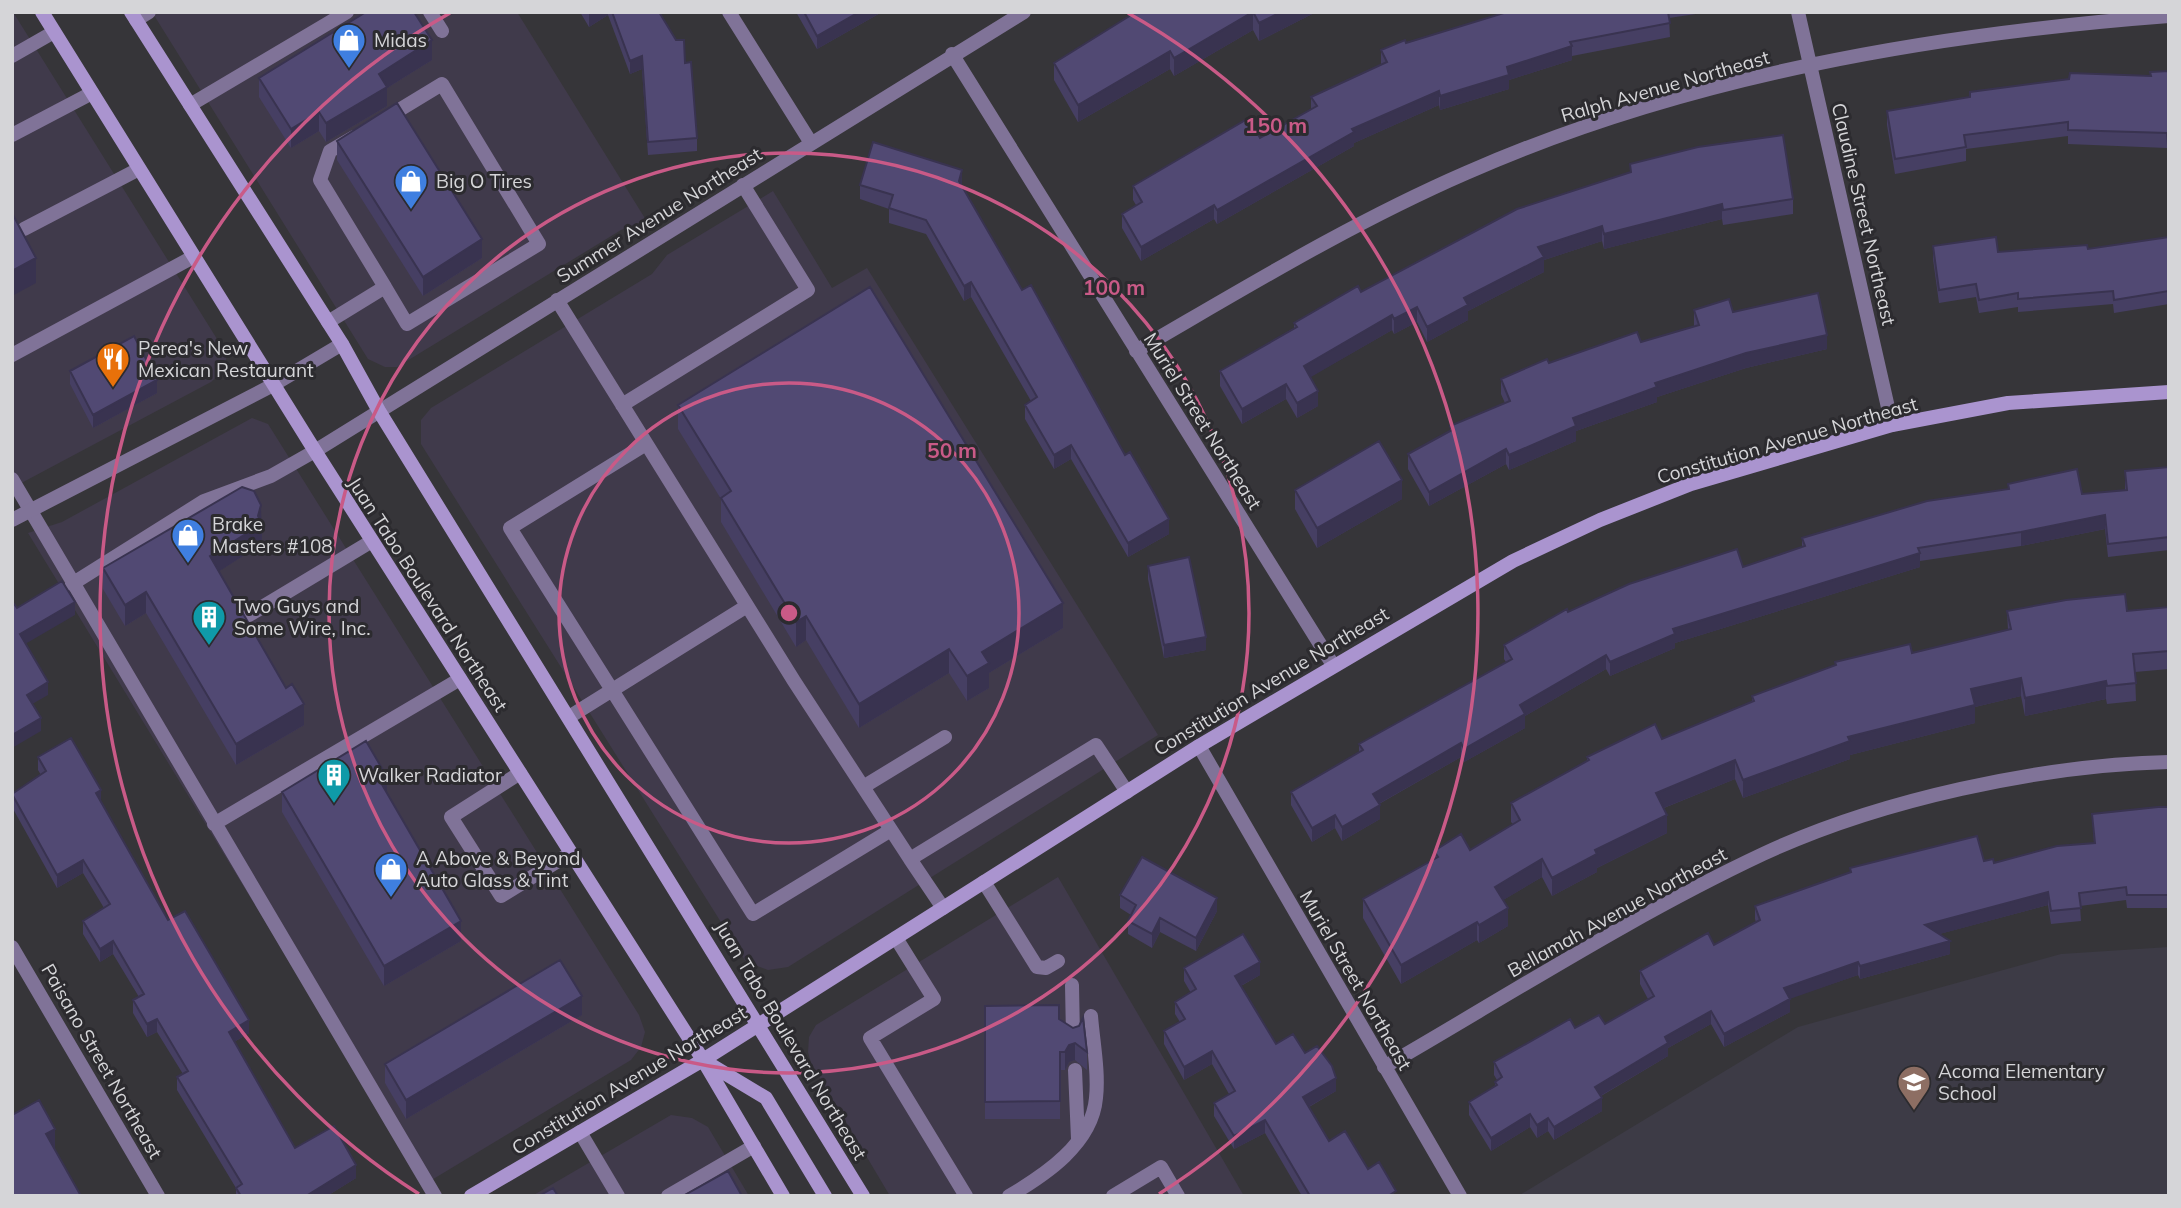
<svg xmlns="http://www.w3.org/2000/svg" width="2181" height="1208" font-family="Mulish,sans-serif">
<rect width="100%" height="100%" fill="#363539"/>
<path fill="#403a4b" d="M13,12L227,355L224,369L211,382L12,488Z
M152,12H517L646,220L621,230L397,367H385L368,359Z
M773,191L832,288L867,268L1158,735L788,967L768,970L746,962L421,444V420L431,408L652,274L667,255Z
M252,418L268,424L639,1015L645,1032L641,1047L631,1060L425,1184L28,533L62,522Z
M1058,877L1244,1196H890L811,1063L808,1052L809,1037L816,1025Z
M671,1115L692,1118L708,1127L749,1196H532Z"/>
<path fill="#3d3b46" d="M2169,947V1196H1518L1798,1027L2061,954Z"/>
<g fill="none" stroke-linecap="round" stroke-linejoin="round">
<path stroke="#807398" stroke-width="14" d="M430,12L442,31
M136,20L149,12
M12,56L54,32
M190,105L347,12
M12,135L92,93
M354,137L330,151L320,180L385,287
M24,229L139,169
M557,300L794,681L910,859
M328,322L385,287L407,324L539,244L442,84L386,118
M12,355L193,257
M622,405L808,290L743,185
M646,444L510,528L753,914L891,830
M12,479L435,1196
M72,584L204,501L271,476L315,451
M249,615L372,541
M569,717L747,606
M520,773L451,817L501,896L571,853
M863,787L945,737
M214,824L460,679
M984,882L1037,967L1046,968L1058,961
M943,908L910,859L1096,745L1127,792
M896,938L934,999L870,1038L966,1196
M1072,985L1073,1036
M1075,1070L1078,1139
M580,1132L618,1196
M668,1196L754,1146
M1009,1196C1045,1175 1092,1144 1096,1098C1099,1072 1093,1042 1091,1016
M1113,1196L1161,1167L1178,1196"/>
<path stroke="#807398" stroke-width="14" d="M729,12L811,143
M1798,12L1892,425
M952,54L1333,665
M1136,351C1245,288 1351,223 1466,173C1686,76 1931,34 2169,16
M315,451L1024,12
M12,520L273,385L342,344
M1199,746L1460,1196
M12,947L158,1196
M1384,1067C1509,995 1631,916 1763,854C1879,800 2040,765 2169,762"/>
<path stroke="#aa94cf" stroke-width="14" d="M42,12L315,451L703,1060L783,1196
M131,12L342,344L379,411L863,1196
M706,1062L766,1098L825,1196
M471,1196L703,1060L1199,746L1513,561L1600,520L1691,484L1892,425L2008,403L2169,392"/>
</g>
<path fill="#463f63" d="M580,12H659L685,63L697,138V151L648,155L642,69L630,74L608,15L589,27Z
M796,12H882L817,49Z
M1136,12H1316L1259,41L1253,30L1174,76L1170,69L1078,122L1054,80V63Z
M1507,12H1709L1669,18L1670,37L1572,56V60L1509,80V89L1440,110L1439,105L1354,143V146L1217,224L1214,219L1141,261L1122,228V214L1136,205L1133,200V186L1260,138L1311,109V97L1381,65V50Z
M432,60L387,88V106L326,142L319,131L291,148L259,97V78Z
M2169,71V159L2168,160L2167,148L2068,144V136L1966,149V161L1895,174L1887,125V111L1970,97V92L2151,76Z
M337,141L482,258L423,296L337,160Z
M1630,164L1793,199V214L1723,225L1722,219L1604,249L1602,241L1544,260V272L1468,311V320L1427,342L1417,322L1394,334L1392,330L1310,377L1318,406L1297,418L1286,399L1242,424L1220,386V371L1294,328V323L1361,292L1630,172Z
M962,184V186L1022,290L1169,534L1128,557L1071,459L1054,469L1025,419V405L1031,401L971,297L964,301L926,234L889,223V209L860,199V185Z
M2169,237V304L2114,313L2113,304L2018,312V307L1979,313L1976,297L1939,303L1933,259V246L1998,252L2088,249Z
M1694,310L1733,312L1827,349L1746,368L1657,397V402L1576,431V441L1509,470L1506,464L1429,506L1408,469V454L1450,431V426L1505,403L1501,394V379L1549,363L1641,342L1694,326Z
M70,371L157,393L93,428L70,384Z
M678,405L1063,628L989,673V688L967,701L949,673L859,728L806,640L796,647L721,522V499L678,429Z
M2169,467V550L2108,557L2105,529L2021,546L1920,561V567L1675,643V648L1610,676L1606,669L1525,716V728L1464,762L1461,757L1379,804L1380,819L1342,841L1335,828L1312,842L1291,805V792L1359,752V744L1506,662L1504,659V645L1568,612L1743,567L1802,547V538L2008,489V484L2082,494L2125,490V471Z
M1295,490L1402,499L1317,548L1295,509Z
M261,522L262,544L219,571L304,725L236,765L146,613L125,626L103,589V568Z
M1148,566L1206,650L1164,658L1148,579Z
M2169,607V669L2135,672L2136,701L2107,704L2106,699L2025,716L2021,696L1975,707V723L1850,755V759L1743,798L1735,779L1664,808L1667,833L1597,868V872L1552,896L1542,877L1503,900L1508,926L1479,943L1477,940L1401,984L1363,918V899L1434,859V851L1470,850L1513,824L1511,822V803L1587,761V757L1662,739L1752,702V696L1835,665V662L1912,653L2008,630L2007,611H2127Z
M38,757L101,803L168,920L249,1033L234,1042L295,1148L356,1178L327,1196H236V1188L177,1090V1077L183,1074L157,1032L147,1037L133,1013V1000L139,997L113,954L100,962L83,934V921L104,908L83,873L57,888L12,807V794L41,775L38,770Z
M282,792L387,793L461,941L384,986L282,812Z
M2169,807V908H2127L2126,900L2080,906L2081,921L2051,924L2048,905L1939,934L1950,954L1860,979L1858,975L1790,998V1012L1724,1047L1711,1024L1668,1048V1056L1601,1096L1602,1111L1554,1140L1548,1131L1537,1138L1530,1127L1491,1151L1469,1115V1102L1495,1086V1082L1497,1080L1494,1075V1062L1575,1028L1605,1024L1648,999L1640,984V971L1714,945L1756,922L1755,919V906L1850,873V868L1984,861L1994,863L2094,843L2092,814Z
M1120,895L1217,911L1196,951L1160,932L1152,948L1128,934V921L1131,915L1120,908Z
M1184,968L1260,975L1241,986L1276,1044L1305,1053L1336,1091L1309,1107L1329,1141L1368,1169L1396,1196H1302L1265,1133L1234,1149L1214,1116V1103L1229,1094L1212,1064L1184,1080L1164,1044V1031L1180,1022L1175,1014V1002L1191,993L1184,981Z
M985,1006L1059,1019L1087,1052V1070L1075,1060L1069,1062L1065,1070H1060V1119H985Z
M582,1015L406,1119L385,1083V1064Z"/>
<path fill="#393350" d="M592,12H608V15L589,27V14Z
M859,12H882L817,49V36Z
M1253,12V30L1174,76V58Z
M1281,12H1316L1259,41V23Z
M432,40V60L387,88V106L326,142V123L379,74Z
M1572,46V60L1509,80V89L1440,110V96L1507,67Z
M1170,51V69L1078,122V105Z
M642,56V69L630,74V61Z
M1439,91V105L1354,143V146L1217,224V210L1352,129Z
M319,112V131L291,148V129Z
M962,170V184L959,195V181Z
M1722,204V219L1604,249V234Z
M1214,205V219L1141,261V247Z
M1602,226V241L1544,260V272L1468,311V320L1427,342V327L1464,298L1538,247Z
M482,239V258L423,296V277Z
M36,258V283L12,296V271Z
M971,282V297L964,301V286Z
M1417,307V322L1394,334V319Z
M1392,315V330L1304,381V366Z
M1827,335V349L1746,368L1657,397V402L1576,431V441L1509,470V455L1573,418L1655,383L1746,353Z
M157,380V393L93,428V415Z
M1286,384V399L1242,424V409Z
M1318,391V406L1297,418V403Z
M1071,445V459L1054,469V455Z
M1506,449V464L1429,506V492Z
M1402,480V499L1317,548V528Z
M261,505L262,544L210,577V556L258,516Z
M2105,515V529L2021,546V532Z
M1169,519V534L1128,557V543Z
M1920,553V567L1675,643V648L1610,676V662L1673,629Z
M146,592V613L125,626V605Z
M75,602V615L20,647V634Z
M1063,603V628L989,673V688L967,701V676L982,652Z
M806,616V640L796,647V622Z
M1206,637V650L1164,658V645Z
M949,649V673L859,728V704Z
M1606,655V669L1525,716V728L1464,762V749L1520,705Z
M2021,678V696L1975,707V723L1850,755V759L1743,798V780L1971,689Z
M2106,681V699L2025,716V698Z
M48,682V695L27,707V695Z
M304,704V725L236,765V744Z
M41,718V731L12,748V735Z
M1461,743V757L1373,807V794Z
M1735,760V779L1656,811V793Z
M387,777V797L380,781Z
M101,790V803L96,793Z
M1380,805V819L1342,841V827Z
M1335,815V828L1312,842V828Z
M1667,815V833L1597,868V872L1552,896V878L1595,850Z
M1542,859V877L1495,905V887Z
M83,860V873L57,888V875Z
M2048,892V905L1925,938V925Z
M1217,898V911L1196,951V938Z
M1508,908V926L1479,943V925Z
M1160,918V932L1152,948V934Z
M461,921V941L384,986V966Z
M1477,922V940L1401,984V965Z
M113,941V954L100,962V949Z
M1950,941V954L1860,979V966Z
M1260,962V975L1235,989V976Z
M1858,962V975L1784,1001V988Z
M582,996V1015L406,1119V1100Z
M1790,999V1012L1724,1047V1034Z
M1711,1011V1024L1668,1048V1056L1595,1099V1087L1665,1037Z
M157,1019V1032L147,1037V1024Z
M249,1020V1033L229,1045V1032Z
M1075,1043V1060L1069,1062L1065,1070V1052L1069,1045Z
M1212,1051V1064L1184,1080V1067Z
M1336,1078V1091L1303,1110V1097Z
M1602,1098V1111L1554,1140V1127Z
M1530,1114V1127L1491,1151V1138Z
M1548,1118V1131L1537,1138V1125Z
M1265,1120V1133L1234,1149V1136Z
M55,1129V1148L46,1153V1134Z
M356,1165V1178L327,1196H306Z"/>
<path fill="#514973" stroke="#393350" stroke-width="2" d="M366,12H414L432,40L379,74L387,87L326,123L319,112L291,129L259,78Z
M612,12H659L676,40H684L685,63L691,62L697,138L648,142L642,56L630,61Z
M804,12H859L817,36Z
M1136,12H1281L1259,23L1253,12L1174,58L1170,51L1078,105L1054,63Z
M1507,12H1668L1670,23L1570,42L1572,46L1507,67L1509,75L1440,96L1439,91L1352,129L1354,132L1217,210L1214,205L1141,247L1122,214L1142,202L1133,186L1249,118L1260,138L1317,106L1311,97L1387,62L1381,50L1405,40L1406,43Z
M2169,71V145H2168L2167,133L2068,130V122L1964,135L1966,147L1895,159L1887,111L1970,97V92L2069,79L2070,73L2151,76L2150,72Z
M397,103L482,239L423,277L337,141Z
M1783,135L1793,199L1723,210L1722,204L1604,234L1602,226L1538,247L1544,257L1464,298L1468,305L1427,327L1417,307L1394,319L1392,315L1304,366L1318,391L1297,403L1286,384L1242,409L1220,371L1297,327L1294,323L1358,286L1361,292L1517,209L1631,172L1630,164L1698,147Z
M873,142L962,170L959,181L1022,290L1031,285L1125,455L1130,452L1169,519L1128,543L1071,445L1054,455L1025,405L1037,397L971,282L964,286L926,220L889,208L893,195L860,185Z
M12,213L36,258L12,271Z
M1996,237L1998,252L2087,245L2088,249L2169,237V291L2114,300L2113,291L2018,299V293L1979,300L1976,284L1939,290L1933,246Z
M870,287L1063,603L982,652L989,663L967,676L949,649L859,704L806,616L796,622L721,498L731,491L678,405Z
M1818,293L1827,335L1746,353L1655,383L1657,387L1573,418L1576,426L1509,455L1506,449L1429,492L1408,454L1452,430L1450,426L1510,401L1501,379L1547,359L1549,363L1637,332L1641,342L1699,325L1694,310L1729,299L1733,312Z
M134,336L157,380L93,415L70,371Z
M1379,441L1402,480L1317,528L1295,490Z
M2169,467V537L2108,544L2105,515L2021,532L1918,548L1920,553L1673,629L1675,634L1610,662L1606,655L1520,705L1525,714L1464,749L1461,743L1373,794L1380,805L1342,827L1335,815L1312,828L1291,792L1363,750L1359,744L1512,659L1504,645L1567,609L1568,612L1629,584L1737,549L1743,567L1805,546L1802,538L1927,501L2009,489L2008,484L2077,469L2082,494L2127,490L2125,471Z
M242,487L254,491L261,505L258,516L262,524L210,556L286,688L292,684L304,704L236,744L146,592L125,605L103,568Z
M1189,557L1206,637L1164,645L1148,566Z
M62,581L75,602L20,634L48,682L27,695L41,718L12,735V601L17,608Z
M2125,594L2127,611L2169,607V651L2133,654L2136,683L2107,686L2106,681L2025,698L2021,678L1971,689L1975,705L1848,737L1850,741L1743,780L1735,760L1656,793L1667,815L1595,850L1597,854L1552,878L1542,859L1495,887L1508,908L1479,925L1477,922L1401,965L1363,899L1438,857L1434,851L1461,834L1470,850L1520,820L1511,803L1589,760L1587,757L1655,724L1662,739L1754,701L1752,696L1836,665L1835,662L1910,644L1912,653L2011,629L2007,611L2066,600Z
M71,738L101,790L96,793L168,920L185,911L249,1020L229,1032L295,1148L334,1126L356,1165L306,1196H241L236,1188L242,1184L177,1077L188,1071L157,1019L147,1024L133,1000L144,994L113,941L100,949L83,921L110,904L83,860L57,875L12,794L46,771L38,757Z
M366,741L387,777L380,781L461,921L384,966L282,792Z
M2158,807H2169V895H2127L2126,887L2079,893L2081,908L2051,911L2048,892L1925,925L1950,941L1860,966L1858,962L1784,988L1790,999L1724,1034L1711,1011L1665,1037L1668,1043L1595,1087L1602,1098L1554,1127L1548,1118L1537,1125L1530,1114L1491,1138L1469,1102L1497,1085L1495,1082L1502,1077L1494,1062L1570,1019L1575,1028L1599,1015L1605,1024L1654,996L1640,971L1708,933L1714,945L1760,920L1755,906L1851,872L1850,868L1977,836L1984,861L1993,859L1994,863L2057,846L2095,843L2092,814Z
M1142,857L1217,898L1196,938L1160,918L1152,934L1128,921L1136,905L1120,895Z
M1243,934L1260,962L1235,976L1276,1044L1293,1034L1305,1053L1317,1046L1332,1066L1336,1078L1303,1097L1329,1141L1345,1131L1368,1169L1379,1162L1396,1191L1388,1196H1310L1265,1120L1234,1136L1214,1103L1235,1091L1212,1051L1184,1067L1164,1031L1185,1019L1175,1002L1196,989L1184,968Z
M560,960L582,996L406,1100L385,1064Z
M1059,1005V1019L1073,1028L1079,1026L1083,1018L1087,1052L1075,1043L1069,1045L1065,1052H1060V1101L985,1102V1006Z
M39,1100L55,1129L46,1134L81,1196H12V1112L14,1114Z
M728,1171L742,1196H683Z
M553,1188L558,1196H539Z"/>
<g fill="none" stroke="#c95a87" stroke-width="3.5">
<circle cx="789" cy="613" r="230"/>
<circle cx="789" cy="613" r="460"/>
<path d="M419 1194A689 689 0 0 1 450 13M1128 13A689 689 0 0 1 1159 1194"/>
</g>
<defs>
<symbol id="shop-pin" viewBox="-11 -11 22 30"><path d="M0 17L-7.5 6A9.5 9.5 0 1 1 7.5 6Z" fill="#3f7fe0" stroke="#2c2b2f"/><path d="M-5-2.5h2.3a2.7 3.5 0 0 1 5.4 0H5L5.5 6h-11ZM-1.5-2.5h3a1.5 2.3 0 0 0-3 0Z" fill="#fff"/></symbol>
<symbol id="restaurant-pin" viewBox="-11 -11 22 30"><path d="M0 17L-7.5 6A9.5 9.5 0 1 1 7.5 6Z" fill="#e8710a" stroke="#2c2b2f"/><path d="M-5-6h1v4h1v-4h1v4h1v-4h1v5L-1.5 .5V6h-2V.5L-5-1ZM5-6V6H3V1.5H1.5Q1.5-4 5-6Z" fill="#fff"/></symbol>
<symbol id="building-pin" viewBox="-11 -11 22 30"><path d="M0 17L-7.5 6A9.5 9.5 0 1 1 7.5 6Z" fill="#0f9aa8" stroke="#2c2b2f"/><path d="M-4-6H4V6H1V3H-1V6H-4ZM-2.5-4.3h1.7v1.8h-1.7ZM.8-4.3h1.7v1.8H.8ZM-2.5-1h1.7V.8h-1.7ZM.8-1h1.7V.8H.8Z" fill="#fff"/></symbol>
<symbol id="school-pin" viewBox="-11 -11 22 30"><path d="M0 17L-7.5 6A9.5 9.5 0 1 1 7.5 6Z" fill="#8d6e63" stroke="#2c2b2f"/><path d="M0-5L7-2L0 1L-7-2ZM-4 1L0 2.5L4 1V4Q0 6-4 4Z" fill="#fff"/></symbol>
</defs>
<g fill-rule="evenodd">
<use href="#shop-pin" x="330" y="21" width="38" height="52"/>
<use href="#shop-pin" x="392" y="162" width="38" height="52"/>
<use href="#restaurant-pin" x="94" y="340" width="38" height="52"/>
<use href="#shop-pin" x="169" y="516" width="38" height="52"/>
<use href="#building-pin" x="190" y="598" width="38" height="52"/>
<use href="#building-pin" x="315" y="756" width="38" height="52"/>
<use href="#shop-pin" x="372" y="850" width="38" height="52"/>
<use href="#school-pin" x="1895" y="1063" width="38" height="52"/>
</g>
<g text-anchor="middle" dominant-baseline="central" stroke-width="6" stroke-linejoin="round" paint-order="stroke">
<g font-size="19" fill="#d5d5d8" stroke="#2c2b2f" text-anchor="start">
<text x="374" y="40">Midas</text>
<text x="436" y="181">Big O Tires</text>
<text x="138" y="348">Perea's New<tspan x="138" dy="22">Mexican Restaurant</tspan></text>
<text x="212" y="524">Brake<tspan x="212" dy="22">Masters #108</tspan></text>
<text x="234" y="606">Two Guys and<tspan x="234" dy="22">Some Wire, Inc.</tspan></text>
<text x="358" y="775">Walker Radiator</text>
<text x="416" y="858">A Above &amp; Beyond<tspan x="416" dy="22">Auto Glass &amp; Tint</tspan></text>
<text x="1938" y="1071">Acoma Elementary<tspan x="1938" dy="22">School</tspan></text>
</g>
<g font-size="19" fill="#d5d5d8" stroke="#2c2b2f">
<text transform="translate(1665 86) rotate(-16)">Ralph Avenue Northeast</text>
<text transform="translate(1864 214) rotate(77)">Claudine Street Northeast</text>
<text transform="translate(659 215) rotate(-32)">Summer Avenue Northeast</text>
<text transform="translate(1203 421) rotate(58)">Muriel Street Northeast</text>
<text transform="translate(1787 440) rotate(-16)">Constitution Avenue Northeast</text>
<text transform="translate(428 594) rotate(57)">Juan Tabo Boulevard Northeast</text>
<text transform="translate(1271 681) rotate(-31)">Constitution Avenue Northeast</text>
<text transform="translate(1617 912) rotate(-29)">Bellamah Avenue Northeast</text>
<text transform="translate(1356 980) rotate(60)">Muriel Street Northeast</text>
<text transform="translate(791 1040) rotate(59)">Juan Tabo Boulevard Northeast</text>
<text transform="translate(102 1061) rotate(60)">Paisano Street Northeast</text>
<text transform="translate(629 1080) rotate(-31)">Constitution Avenue Northeast</text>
</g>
</g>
<circle cx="789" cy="613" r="10" fill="#c95a87" stroke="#2c2b2f" stroke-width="3.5"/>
<g font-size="21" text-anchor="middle" font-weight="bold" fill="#c95a87" stroke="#2c2b2f" stroke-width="6" stroke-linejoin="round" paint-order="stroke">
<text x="1276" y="133">150 m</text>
<text x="1114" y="295">100 m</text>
<text x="952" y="458">50 m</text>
</g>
<rect width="2181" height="1208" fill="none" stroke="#d5d5d8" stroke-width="28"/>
</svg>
